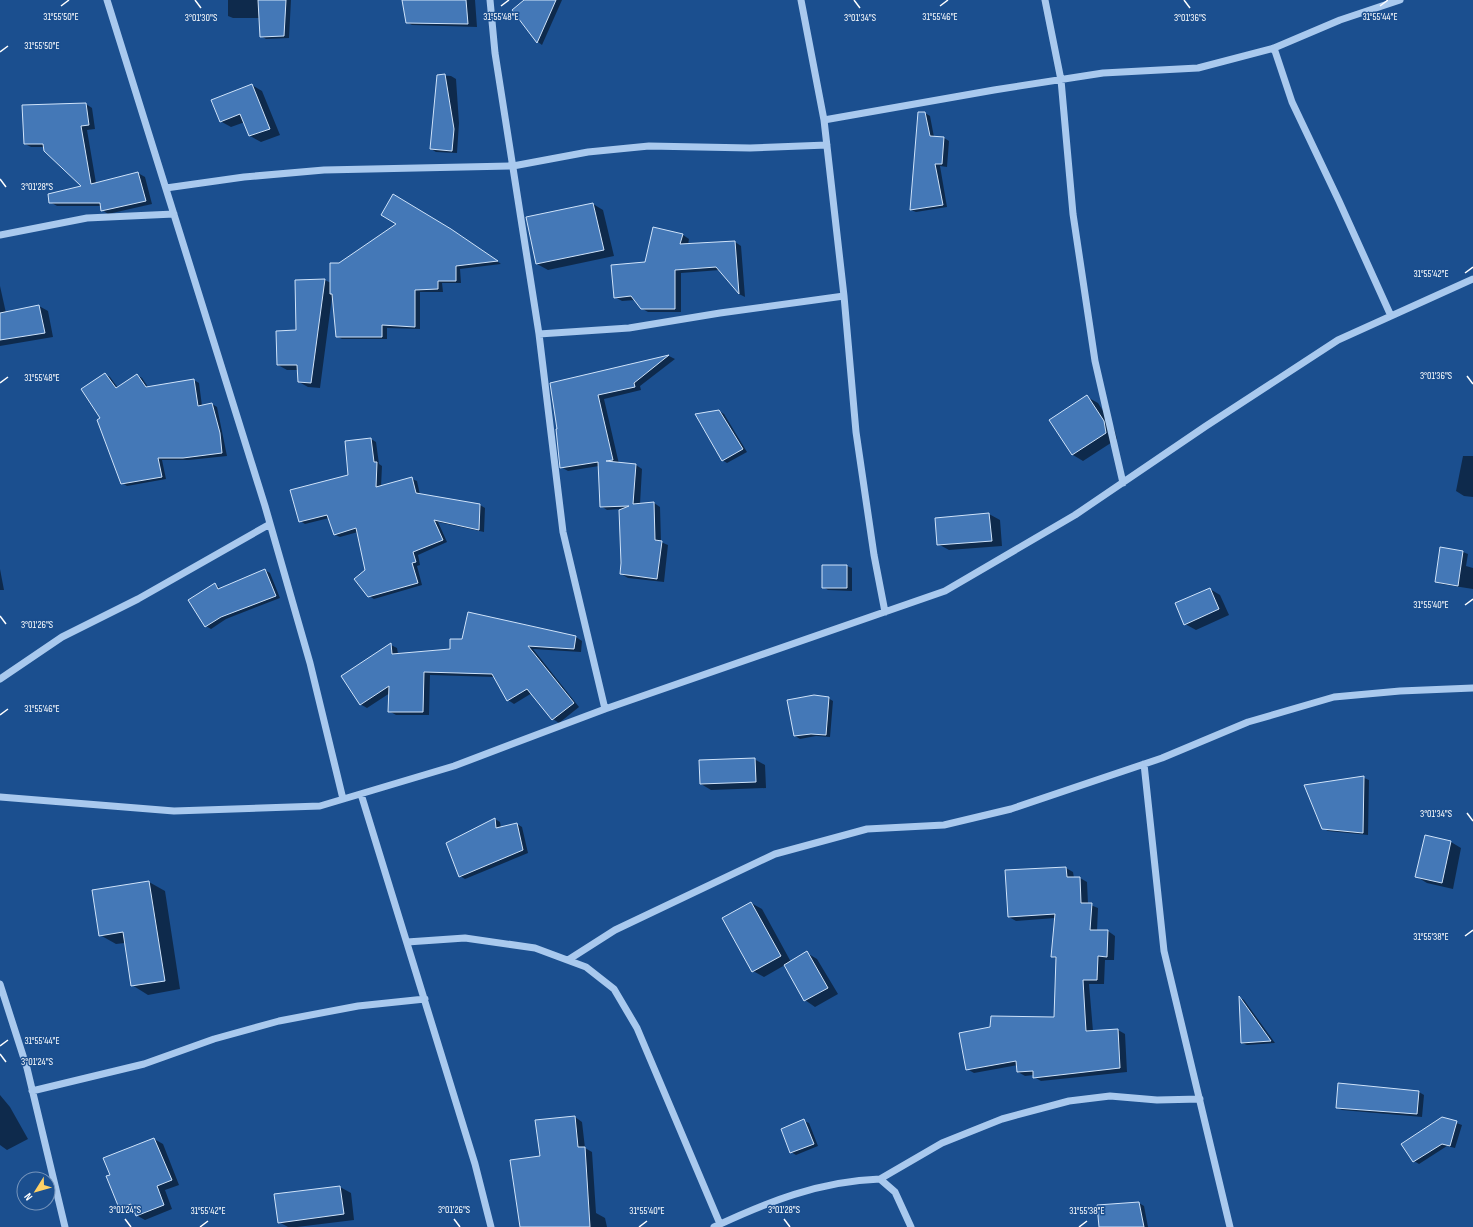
<svg xmlns="http://www.w3.org/2000/svg" width="1473" height="1227" font-family="'Sofia Sans Condensed',sans-serif">
<rect width="100%" height="100%" fill="#1b4f8f"/>
<path fill="#0007" d="M228,0H291L289,38L266,39L261,36L260,18H233L228,16Z
M403,0H475L477,27L412,25L406,22Z
M526,0H562L542,45L538,42L513,10Z
M438,75L451,76L456,79L459,123L457,153L436,152L431,149Z
M252,85L262,91L280,135L261,142L250,136L245,122L231,127L220,121Z
M86,104L92,108L95,129L87,130L96,183L138,173L145,177L152,204L108,214L102,210L101,206H57L50,202L83,186L45,147H31L25,144Z
M925,113L930,116L934,137L944,138L949,141L947,167L940,166L947,207L916,212L911,210Z
M593,204L603,210L614,256L548,270L537,264Z
M654,229L683,235L689,239L688,245L735,242L741,246L745,297L739,294L720,270L681,273V312H648L641,308L635,300L622,301L615,297L646,263Z
M457,233L501,264L460,269L461,283H442L443,292H420V329L387,328V339H342L336,336L332,297L320,388L308,387L299,382V370H287L278,365L325,280L331,283L339,264Z
M0,286L6,313L39,306L48,311L53,337L0,346Z
M669,356L675,359L640,386L641,390L604,399L619,464L636,465L642,469L640,504L654,503L660,507L661,542L668,545L664,582L628,578L621,574L620,509L607,510L601,506L599,466L568,471L561,467L558,430L551,384Z
M105,374L110,377L118,388L137,375L142,378L148,387L194,380L199,383L202,406L212,404L217,407L227,456L189,460H162L166,479L127,486L122,483L102,418Z
M1087,397L1098,403L1114,428L1117,439L1083,461L1073,455L1050,420Z
M719,411L724,414L747,452L727,463L722,460Z
M371,439L376,442L379,464L382,466L381,487L412,479L417,481L420,495L480,505L485,508L484,532L438,522L447,542L418,555L420,565L417,566L422,585L374,599L369,596L366,571L358,532L340,537L335,535L329,518L305,524L300,521L349,476Z
M1463,456H1473V497L1464,496L1456,491Z
M989,514L1000,520L1002,546L949,550L938,544L936,519Z
M1463,552L1468,554L1466,566L1473,568V589L1441,584L1436,581Z
M847,566L852,568V591L828,590L823,587Z
M0,569L4,590H0Z
M265,570L270,573L280,598L226,619L211,629L206,626L215,584L221,589Z
M1210,589L1220,595L1229,615L1196,630L1185,624Z
M576,637L582,641L581,652L533,649L579,707L559,723L553,719L532,693L514,704L508,700L494,677L430,675L429,715H396L389,711L390,693L367,708L360,704L391,645L397,648L398,654Z
M828,698L833,701L830,737L816,736L800,739L795,736Z
M754,759L765,765L766,788L711,790L701,784Z
M1364,778L1369,780L1368,835L1328,831L1322,828Z
M495,819L500,822L501,828L517,824L522,827L528,853L465,879L460,876L447,843Z
M1425,836L1451,842L1461,848L1453,889L1427,883L1417,877Z
M1066,868L1073,872L1074,878H1080L1087,882L1088,904L1098,908L1097,931H1108L1115,936L1114,960H1105L1104,984H1089L1093,1031L1118,1030L1125,1034L1127,1072L1041,1081L1034,1077V1075L1025,1076L1018,1072V1065L974,1073L967,1069L1055,1018L1056,959L1052,956L1055,918L1016,921L1009,917L1006,871Z
M149,882L165,891L180,989L148,995L132,985L125,943L116,944L100,935Z
M751,903L762,909L791,962L807,953L817,959L838,994L815,1007L805,1000L785,965L764,977L753,971Z
M1240,998L1244,1000L1275,1043L1247,1045L1242,1043Z
M1419,1092L1424,1095L1422,1117L1342,1110L1337,1108Z
M0,1095L10,1107L28,1139L7,1150L0,1145Z
M575,1117L582,1122L585,1148L592,1152L596,1213L605,1218L607,1227H521L541,1157Z
M1442,1118L1462,1125L1455,1148L1447,1146L1419,1164L1414,1161Z
M804,1121L809,1123L818,1146L796,1155L791,1152Z
M154,1139L163,1144L179,1185L165,1190L172,1209L145,1220L136,1215L135,1210L129,1212L120,1207L111,1175Z
M340,1187L351,1193L354,1220L297,1227H288L279,1222Z
M1139,1203L1144,1206L1148,1227H1100Z"/>
<path fill="#4478b7" stroke="#cfe3fa" d="M258,0H286L284,36L260,37Z
M402,0H466L468,24L406,23Z
M524,0H556L537,43L512,10Z
M445,74L454,129L452,151L430,149L437,75Z
M252,84L270,129L249,136L240,114L220,122L211,100Z
M86,103L89,125L81,126L91,184L138,172L146,201L101,211L100,203H49L48,194L81,186L44,151L43,144H24L22,105Z
M918,112H925L930,136L944,137L942,164H935L943,205L910,210Z
M393,194L451,229L498,261L456,266V281H438V289L415,290V327L382,325V337H336L332,294H330V263H339L396,224L381,215Z
M593,203L604,250L536,264L526,217Z
M653,227L683,234L680,244L735,241L739,294L716,267L675,270V309H641L631,296L614,298L611,265L645,262Z
M325,279L311,383L298,382L297,365H277L276,331L296,330L295,280Z
M39,305L45,333L0,340V313Z
M669,355L634,383L635,387L598,395L613,460L606,461L636,464L633,504L654,502L655,540L662,541L657,579L620,574L621,563L619,510L629,506L600,507L598,462L560,468L556,429H557L550,383Z
M105,373L116,388L137,374L146,387L194,379L198,406L212,403L220,433L222,453L183,458H158L162,477L121,484L97,420L100,418L81,389Z
M1087,395L1104,421L1106,433L1072,455L1049,420Z
M719,410L743,449L722,461L695,414Z
M371,438L374,462H377L376,487L412,477L416,493L480,504L479,530L434,520L443,540L413,552L416,562L412,563L418,583L368,597L354,579L365,570L356,528L334,535L327,515L299,522L290,490L348,475L345,441Z
M989,513L992,541L937,545L935,518Z
M1440,547L1463,551L1458,586L1435,582Z
M822,565H847V588H822Z
M265,569L276,596L221,617L205,627L188,600L215,583L218,589Z
M1210,588L1219,609L1184,625L1175,603Z
M468,612L576,636L574,649L528,646L574,703L552,720L527,689L507,701L492,674L424,672L423,712H388L389,686L360,705L341,676L391,643L392,654L450,649V639H462Z
M814,695L829,697L826,735L811,734L794,736L787,700Z
M755,758L756,782L700,784L699,760Z
M1364,776L1363,833L1322,829L1304,785Z
M495,818L496,828L517,823L523,850L459,877L446,843Z
M1425,835L1451,841L1442,883L1415,877Z
M1066,867L1067,877H1080L1081,903H1092L1090,930H1108L1107,957L1098,956L1097,980H1083L1086,1031L1118,1029L1120,1068L1033,1078V1071L1017,1072L1016,1061L966,1070L959,1033L990,1027L991,1016L1054,1017L1056,957H1051L1055,914L1008,917L1005,870Z
M149,881L165,981L131,986L123,932L99,936L92,890Z
M751,902L781,956L752,972L722,918Z
M807,951L828,988L804,1001L784,965Z
M1239,996L1271,1041L1241,1043Z
M1338,1083L1419,1091L1417,1114L1336,1108Z
M575,1116L578,1147H585L590,1227H520L510,1160L540,1156L535,1120Z
M1442,1117L1457,1121L1450,1146L1442,1144L1413,1162L1401,1144Z
M804,1119L814,1144L790,1153L781,1129Z
M154,1138L172,1180L157,1186L164,1205L136,1216L131,1204L119,1208L106,1176L110,1175L103,1158Z
M340,1186L344,1214L278,1223L274,1194Z
M1139,1202L1144,1227H1099L1097,1205Z"/>
<g fill="none" stroke-linecap="round" stroke-linejoin="round">
<path stroke="#a9c9ee" stroke-width="7" d="M107,0L265,506L310,663L343,799
M490,0L495,53L539,334L563,532L605,709
M801,0L824,120L844,296L856,432L874,555L885,612
M1045,0L1061,80L1073,214L1095,361L1123,483
M1274,48L1292,102L1339,201L1391,316
M824,120L994,90L1103,73L1198,68L1274,48L1340,20L1400,0
M166,188L244,177L324,170L513,166L588,152L649,146L750,148L827,145
M0,235L87,218L174,214
M539,334L629,328L720,313L844,296
M0,679L62,637L138,599L270,524
M1144,764L1164,951L1230,1227
M361,794L475,1164L491,1227
M0,797L174,811L320,806L454,766L605,709L945,591L1075,515L1206,426L1338,340L1473,279
M407,942L465,938L535,948L586,967L614,989L637,1028L720,1224
M568,960L615,930L775,854L867,829L944,825L1011,809L1162,758L1248,722L1334,697L1400,691L1473,688
M0,984L27,1068L65,1227
M32,1091L144,1064L214,1039L279,1021L358,1006L425,999
M880,1179L942,1143L1002,1119L1069,1101L1110,1096L1157,1100L1200,1099
M714,1227C767,1202 820,1181 880,1179L895,1192L911,1227"/>
</g>
<path fill="none" stroke="#fff" stroke-width="1.5" d="M195,0L201,8M854,0L860,8M1184,0L1190,8M61,6L69,0M501,6L509,0M940,6L948,0M1380,6L1388,0M0,52L8,46M0,179L6,187M1465,273L1473,267M1467,376L1473,384M0,383L8,377M1465,605L1473,599M0,616L6,624M0,715L8,709M1467,813L1473,821M1465,936L1473,930M0,1046L8,1040M0,1054L6,1062M125,1219L131,1227M454,1219L460,1227M784,1219L790,1227M200,1227L208,1221M639,1227L647,1221M1079,1227L1087,1221"/>
<g font-size="10" text-anchor="middle" fill="#fff" stroke="#1b4f8f" stroke-width="3" stroke-linejoin="round" paint-order="stroke">
<text x="61" y="20">31°55'50"E</text>
<text x="501" y="20">31°55'48"E</text>
<text x="940" y="20">31°55'46"E</text>
<text x="1380" y="20">31°55'44"E</text>
<text x="201" y="21">3°01'30"S</text>
<text x="860" y="21">3°01'34"S</text>
<text x="1190" y="21">3°01'36"S</text>
<text x="42" y="49">31°55'50"E</text>
<text x="37" y="190">3°01'28"S</text>
<text x="1431" y="277">31°55'42"E</text>
<text x="1436" y="379">3°01'36"S</text>
<text x="42" y="381">31°55'48"E</text>
<text x="1431" y="608">31°55'40"E</text>
<text x="37" y="628">3°01'26"S</text>
<text x="42" y="712">31°55'46"E</text>
<text x="1436" y="817">3°01'34"S</text>
<text x="1431" y="940">31°55'38"E</text>
<text x="42" y="1044">31°55'44"E</text>
<text x="37" y="1065">3°01'24"S</text>
<text x="125" y="1213">3°01'24"S</text>
<text x="454" y="1213">3°01'26"S</text>
<text x="784" y="1213">3°01'28"S</text>
<text x="208" y="1214">31°55'42"E</text>
<text x="647" y="1214">31°55'40"E</text>
<text x="1087" y="1214">31°55'38"E</text>
</g>
<g transform="translate(36 1191) rotate(233)"><circle r="19" fill="#1b4f8f" stroke="#7695bc"/>
<path d="M0-3L7 15L0 10L-7 15Z" fill="#ffd166"/>
<text y="-6" font-size="11" font-weight="bold" text-anchor="middle" fill="#ffffff">N</text>
</g>
</svg>
